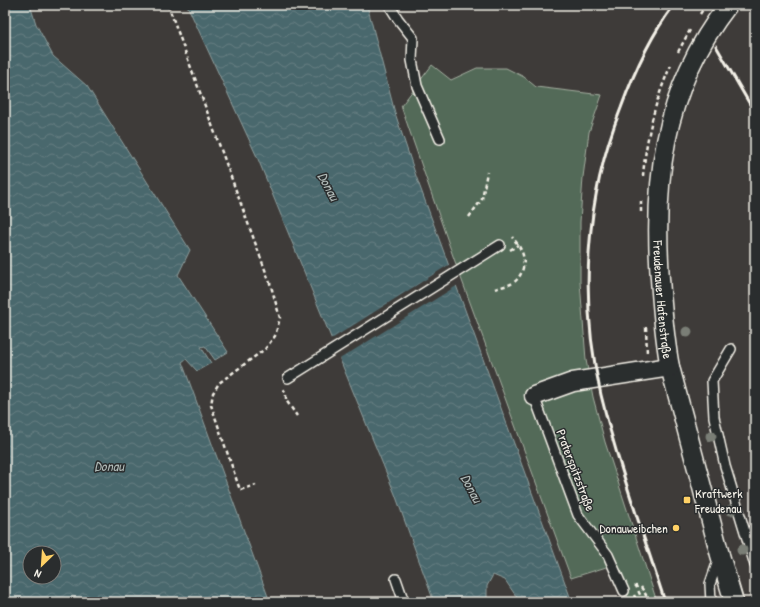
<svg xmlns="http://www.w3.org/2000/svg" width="760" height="607" font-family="'Patrick Hand',sans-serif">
<defs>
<pattern id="water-waves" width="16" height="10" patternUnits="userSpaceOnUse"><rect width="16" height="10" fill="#4a686d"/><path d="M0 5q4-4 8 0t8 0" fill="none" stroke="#657e82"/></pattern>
</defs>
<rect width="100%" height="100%" fill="#3e3b39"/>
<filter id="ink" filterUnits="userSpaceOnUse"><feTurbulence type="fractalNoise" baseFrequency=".025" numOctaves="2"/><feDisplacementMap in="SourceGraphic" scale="8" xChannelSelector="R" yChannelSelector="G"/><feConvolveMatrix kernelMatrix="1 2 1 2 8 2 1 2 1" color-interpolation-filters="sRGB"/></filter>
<g filter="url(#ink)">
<path fill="#536b58" stroke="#a4aea0" d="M432,65L451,80L477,68H506L524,77L536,87L602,95L589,132L583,177L580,222V282L586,360L593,397L605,442L657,602H629L616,564L571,578L453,256L401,106Z"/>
<path fill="url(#water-waves)" stroke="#8e9f9e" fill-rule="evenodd" d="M5,5H30L36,24L53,56L87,86L190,250L178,275L228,352L215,360L205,346L201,347L211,363L197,371L186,359L182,362L270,602H5ZM30,553H54V577H30Z
M187,5H367L395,113L416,176L572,602H518L516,596L505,580L493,575L487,586V602H434L395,494L258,159Z"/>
<path fill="#3e3b39" d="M450,264L458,285L338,360L330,340Z"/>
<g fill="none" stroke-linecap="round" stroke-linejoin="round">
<defs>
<path id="lane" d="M389,5L398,19L413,38L412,60L417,86L440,139
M731,349L712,381L714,417L725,466L755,565
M288,378L500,245
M534,396L578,515L608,555L624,591
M396,579L404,602
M711,602L710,584L719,558"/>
<g id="street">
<path id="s1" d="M728,5C661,91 652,188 661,292C663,317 665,342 670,367L720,555L734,602"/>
<path d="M534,396L573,382L670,367"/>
</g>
</defs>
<use href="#lane" stroke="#f4f1e8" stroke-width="12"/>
<use href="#street" stroke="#f4f1e8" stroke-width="21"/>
<path stroke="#f4f1e8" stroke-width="2.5" stroke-dasharray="4 3" stroke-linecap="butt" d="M168,5L271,286L280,318L275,336L265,349L219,383L213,393L211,405L240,490L256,485
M700,14L706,5
M678,52L690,30
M643,176C646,138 655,100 671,65
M641,212V201
M469,217L482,199L487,172
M510,250L518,245
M495,289C500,287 506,286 511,284C523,278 527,261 521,250C519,245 515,241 512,237
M646,327L647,354
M283,389L286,393V400L297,416
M635,587L636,586L643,601L641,602
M641,587L646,595L644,602
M634,595L637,602"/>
<use href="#lane" stroke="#2a2d2e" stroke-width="9"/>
<use href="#street" stroke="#2a2d2e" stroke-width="18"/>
<path stroke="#f4f1e8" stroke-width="3" d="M716,46L755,113
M665,602C643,533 618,465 601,395C579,300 585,198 621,108C634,72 651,35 674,5"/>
</g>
<g fill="#7a7e76">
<circle cx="687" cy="332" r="5.5"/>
<circle cx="711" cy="436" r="5.5"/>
<circle cx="731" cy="510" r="5.5"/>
<circle cx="742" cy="550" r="5.5"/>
</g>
</g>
<g fill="#ffd166" stroke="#2a2d2e" stroke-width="1.5">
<rect x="683" y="496" width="8" height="8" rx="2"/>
<circle cx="676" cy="528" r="4"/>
</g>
<g text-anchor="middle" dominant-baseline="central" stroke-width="3" stroke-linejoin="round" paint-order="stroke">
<g font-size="13" fill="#f4f1e8" stroke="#2a2d2e">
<text stroke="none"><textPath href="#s1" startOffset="310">Freudenauer Hafenstraße</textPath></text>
<text transform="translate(576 470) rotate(69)">Praterspitzstraße</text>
</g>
<g font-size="13" fill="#f4f1e8" stroke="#2a2d2e" text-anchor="start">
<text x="695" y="493">Kraftwerk<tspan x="695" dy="15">Freudenau</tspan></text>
<text x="668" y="528" text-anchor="end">Donauweibchen</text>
</g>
<g font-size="14" font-style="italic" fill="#b0bab7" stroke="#2a2d2e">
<text transform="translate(329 186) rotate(62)">Donau</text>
<text x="109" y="465">Donau</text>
<text transform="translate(472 488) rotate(62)">Donau</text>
</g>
</g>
<rect width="760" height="607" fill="none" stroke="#2a2d2e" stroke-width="20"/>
<rect x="10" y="10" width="740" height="587" fill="none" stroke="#f4f1e8" stroke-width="1.5" filter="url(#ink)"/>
<g transform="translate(42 565) rotate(205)"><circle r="19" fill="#2a2d2e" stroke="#7b7b78"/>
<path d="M0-3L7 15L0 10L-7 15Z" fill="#ffd166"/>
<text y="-6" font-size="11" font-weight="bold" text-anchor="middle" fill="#f4f1e8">N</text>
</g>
</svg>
